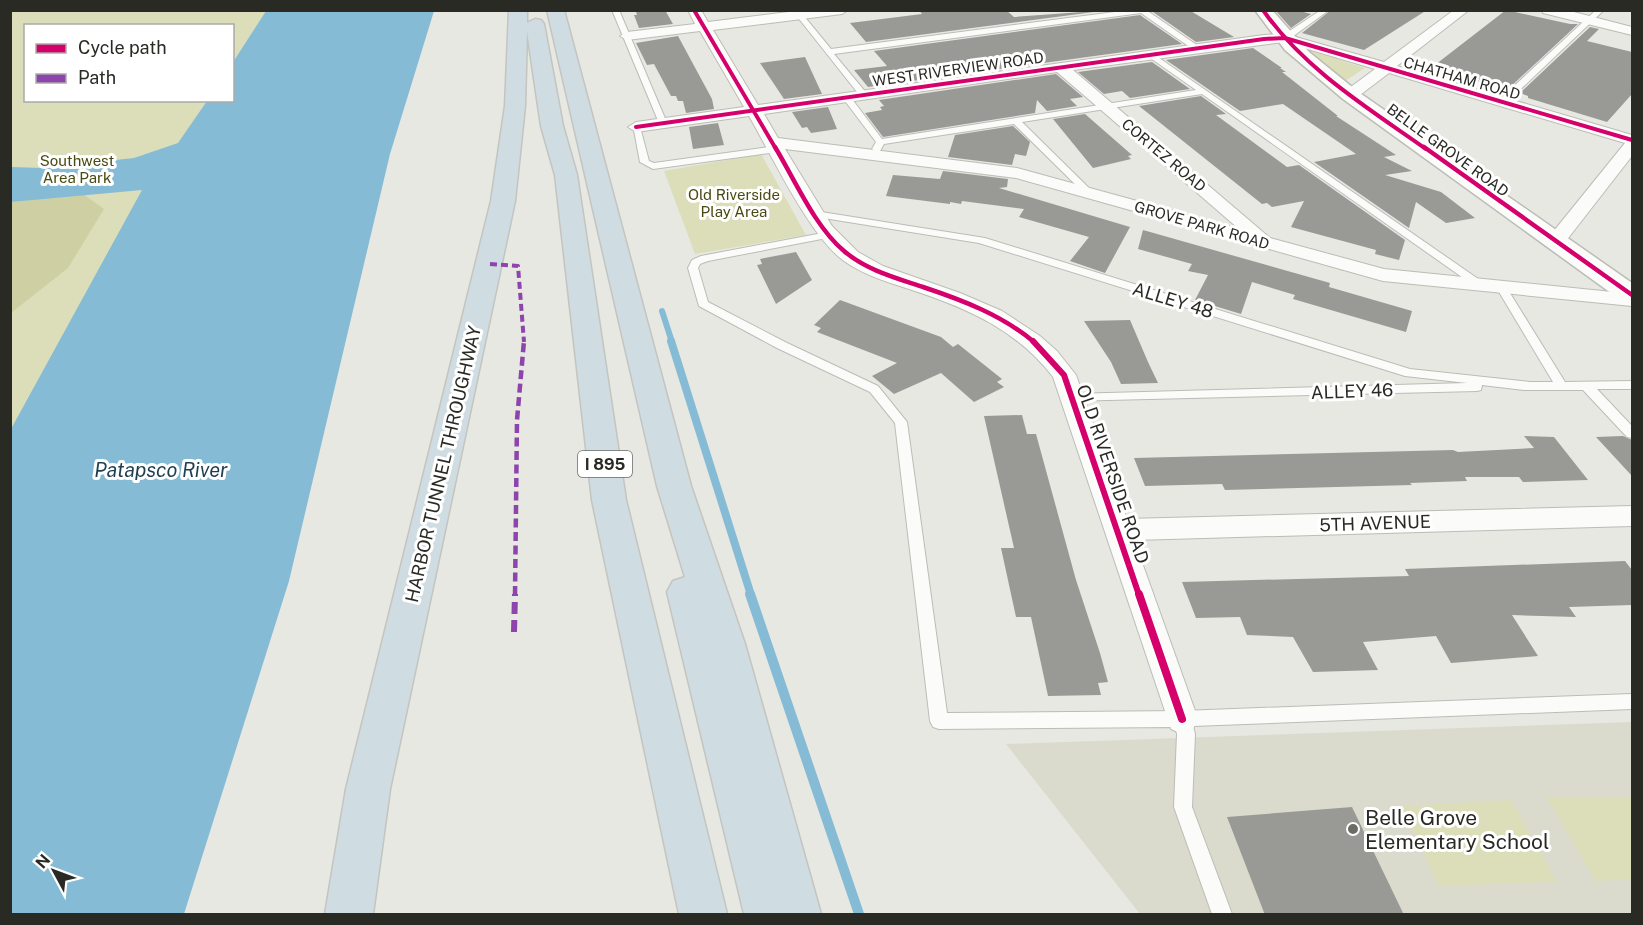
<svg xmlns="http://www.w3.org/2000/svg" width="1643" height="925" font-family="'Public Sans',sans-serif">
<rect width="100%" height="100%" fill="#e7e8e1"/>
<path fill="#dadbcd" d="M1632,722V914H1140L1006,744Z"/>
<path fill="#dbdeb9" d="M11,11H266L233,62L232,26H26V100L207,101L11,429Z
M1308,50L1365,68L1345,81Z
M761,154L806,235L695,254L664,171Z
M1632,797V879L1596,881L1547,798Z
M1511,800L1557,882L1439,886L1401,806Z"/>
<path fill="#ced0a4" d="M83,194L104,209L68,268L11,313V202Z"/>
<path fill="#86bbd6" d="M266,11H434L390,154L289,581L184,914H11V429L142,190L11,202V167L42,168L134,158L178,143L207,101L232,100L233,62Z"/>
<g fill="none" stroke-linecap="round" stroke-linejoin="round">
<path stroke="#86bbd6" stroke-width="6" d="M662,311L672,342"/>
<path stroke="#86bbd6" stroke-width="8" d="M671,341L751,595"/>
<path stroke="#86bbd6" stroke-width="10" d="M750,594L859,914"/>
</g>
<path fill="#999a95" d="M665,10L673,24L639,28L634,15H637L636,12Z
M919,10H1006L1014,17L1109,10L866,42L850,23L922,14Z
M1155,10H1189L1234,37L1196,42L1153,12Z
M1275,10H1296L1311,14L1291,28Z
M1331,10H1427L1364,50L1302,33Z
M1506,10L1570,24H1578L1507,90L1431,68Z
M1140,15L1182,44L868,87L854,70L887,66L874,51Z
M1590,27L1599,29L1587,41L1632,52V94L1607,122L1528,98V96L1520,93Z
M678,36L712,99L714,109L686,113L683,101H678L676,96H671L654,64L647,65L636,43Z
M1253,48L1282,68H1280L1286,72H1282L1338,116H1336L1396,155L1384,157L1412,171L1385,175L1441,192L1475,218L1446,223L1416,202L1409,228L1314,162L1356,154L1283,104L1240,111L1166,60Z
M805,57L822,94L784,99L760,63Z
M1152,62L1190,89L1130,98L1122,91L1104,94L1078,72Z
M1056,74L1083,97L1070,99L1077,106L1047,111L1037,100L1035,113L883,137L865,113L882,110L880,107L884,106L879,100Z
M1201,96L1226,114L1216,115L1287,167L1299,165L1405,240L1399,260L1375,254L1376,250L1291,227L1304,201L1272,207L1267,203L1262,204L1139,106Z
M828,107L837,129L811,133L807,127L802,128L792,112Z
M1085,114L1132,155L1128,156L1131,159L1093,168L1053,119Z
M718,123L724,145L693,149L689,127Z
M1013,126L1030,142L1026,156L1015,154L1012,165L948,157L955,135Z
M943,171L1008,179L1007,187L999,188L1130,227L1105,273L1070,261L1089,237L1019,217L1024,209L962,201L961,204L950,202V204L886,196L893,175L940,179Z
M1143,230L1330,283L1329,287L1412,311L1406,332L1293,299L1295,295L1252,282L1241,314L1195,300L1208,275L1188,271L1192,264L1138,249Z
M796,252L812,280L776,304L757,265L762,264L760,259Z
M840,300L941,337L953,347L958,344L1002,379L997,382L1004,387L974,402L941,373L894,394L872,376L897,363L817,332L821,328L814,325Z
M1130,320L1148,362L1158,383L1121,384L1111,362L1084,321Z
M1022,415L1027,434H1036L1076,580L1100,653L1108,682L1098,683L1101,695L1048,696L1031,617H1016L1001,548H1014L984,416Z
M1524,436L1554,437L1588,480L1523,482L1519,477H1465L1467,481L1410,483L1412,485L1225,490L1222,484L1145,486L1134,458L1453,450L1458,452L1534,448Z
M1623,436L1632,440V476L1596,437Z
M1625,561L1632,570V605L1569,607L1576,617L1512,615L1538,656L1451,663L1436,636L1363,642L1378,670L1313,672L1293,637L1247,635L1240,617L1196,618L1182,582L1409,576L1405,569Z
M1352,807L1404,915H1265L1227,817Z"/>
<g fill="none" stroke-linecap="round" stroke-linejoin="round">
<defs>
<path id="lane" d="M612,10H619L667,123L666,125L659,123Z
M792,10H799L831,49L1130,10H1153L1149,12L1201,48L1194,50L1141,13L834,54L868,95L864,97H861Z
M1321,10H1329L1288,40H1282V36Z
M1596,10H1604L1505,104H1499V100Z
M1152,53L1484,283V287H1476L1202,94L1022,122L1092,191L1094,193L1089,196L1086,195L1014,124L884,144L880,151L877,152L872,149L876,142L842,97L849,95L882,139L1196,90L1149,57L1148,55Z
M633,125L640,127L649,161L654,163L777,146L782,149L777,152L653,169L640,162Z
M815,211L985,238L1410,369L1530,382H1553L1496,287L1501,284L1505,285L1565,382L1632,381V389H1597L1632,426V438L1627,437L1583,390H1524L1482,385L1481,390L1477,391L1067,401L1065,398L1071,394L1467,383L1405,376L979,243L811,216L810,214Z
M828,232L833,235L832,237L708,261L700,264L698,268L708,302L785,342L878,386L907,422L947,713L1182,711L1632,694V709L1193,726L1195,734L1192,807L1232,914H1212L1174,807L1177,734L1175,727L939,729L933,727L930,721L895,423L870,392L777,348L699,306L688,268L692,260L701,256Z"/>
<path id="street" d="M688,10H701L708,22L805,10H848L842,14L713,30L758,105L1264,35L1285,34L1384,62L1454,10H1469L1397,66L1632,135V156L1562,246H1548L1545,242L1625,143L1389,73L1356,98H1344L1342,95L1344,92L1375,69L1284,42L1073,70L1270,238L1384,269L1632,294V306L1383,281L1016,178L785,149L832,226L858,252L883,266L960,293L1002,311L1040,336L1057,351L1076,375L1127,519L1632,506V526L1134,540L1198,719L1193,729L1182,734L1171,729L1053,377C1018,331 969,309 915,291C891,283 865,276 844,261C810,237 771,154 749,116L636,132L628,127L636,122L744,107L700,31L627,40L620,36L627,32L695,24ZM1057,72L1239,229L1017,168L778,138L764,114Z
M1542,10H1566L1632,27V35L1543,13Z"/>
<path id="secondary" d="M1255,10H1272L1309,52L1357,91L1632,283V303L1622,301L1343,99L1285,50Z"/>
<path id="highway" d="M509,10H527V23L535,19L541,20L544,24L563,126L577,175L626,500L727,914H679L592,500L555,175L541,126L527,31L525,106L515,201L390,789L373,914H325L346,789L491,201L505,106Z
M547,10H564L691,486L745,644L821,914H744L667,592L673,581L685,577L657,486Z"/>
</defs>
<use href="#lane" stroke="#bcbcb7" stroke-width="2"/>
<use href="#street" stroke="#bcbcb7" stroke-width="2"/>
<use href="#secondary" stroke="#bcbcb7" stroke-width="3"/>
<use href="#highway" stroke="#c4c4c1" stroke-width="3"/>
<use href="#lane" fill="#fbfcfa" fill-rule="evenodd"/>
<use href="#street" fill="#fbfcfa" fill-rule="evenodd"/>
<use href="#secondary" fill="#fbfcfa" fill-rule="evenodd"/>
<use href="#highway" fill="#cfdce1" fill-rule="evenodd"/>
<path stroke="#8e44ad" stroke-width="4" stroke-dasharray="7 4" stroke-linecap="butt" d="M490,264L518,266L524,342"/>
<path stroke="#8e44ad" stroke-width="4.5" stroke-dasharray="9 4.5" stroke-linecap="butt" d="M515,595L517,420L524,341"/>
<path stroke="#8e44ad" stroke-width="6" stroke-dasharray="12 6" stroke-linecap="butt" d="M514,632L515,594"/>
<defs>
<path id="cycleway-far3" d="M694,10L776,149
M1263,10C1304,69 1368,108 1426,149
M636,127L1264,39L1285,38L1632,140"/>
<path id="cycleway-far2" d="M775,147C795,180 815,227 844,251C866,270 896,278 923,287C962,300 1002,315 1034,342
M1424,147L1632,295"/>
<path id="cycleway-far1" d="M1033,341L1064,375L1139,595"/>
<path id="cycleway" d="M1139,594L1182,719"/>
</defs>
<use href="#cycleway-far3" stroke="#fff" stroke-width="6"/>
<use href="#cycleway-far2" stroke="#fff" stroke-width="8"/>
<use href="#cycleway-far1" stroke="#fff" stroke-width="10"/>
<use href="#cycleway" stroke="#fff" stroke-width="11"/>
<use href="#cycleway-far3" stroke="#d6006c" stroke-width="4"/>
<use href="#cycleway-far2" stroke="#d6006c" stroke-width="4.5"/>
<use href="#cycleway-far1" stroke="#d6006c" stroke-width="6"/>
<use href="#cycleway" stroke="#d6006c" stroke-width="8"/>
</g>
<circle fill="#6c6c67" stroke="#fff" stroke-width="2" cx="1353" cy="829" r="6"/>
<g text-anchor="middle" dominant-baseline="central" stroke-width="6" stroke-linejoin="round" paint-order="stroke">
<g font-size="15" fill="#2a2a25" stroke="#fff">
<text transform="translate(958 69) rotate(-8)">WEST RIVERVIEW ROAD</text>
<text transform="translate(1462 78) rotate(16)">CHATHAM ROAD</text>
<text transform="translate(1448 150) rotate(36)">BELLE GROVE ROAD</text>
<text transform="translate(1164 155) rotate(40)">CORTEZ ROAD</text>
<text transform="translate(1202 225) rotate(16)">GROVE PARK ROAD</text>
</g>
<g font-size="15" fill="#494a11" stroke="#fff">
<text x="77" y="160">Southwest<tspan x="77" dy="17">Area Park</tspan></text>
<text x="734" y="194">Old Riverside<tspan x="734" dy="17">Play Area</tspan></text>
</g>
<rect fill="#fff" stroke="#6a6a66" stroke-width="1.5" x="578" y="451" width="54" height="26" rx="4.5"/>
<g font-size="16" font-weight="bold" fill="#2a2a25">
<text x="605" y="464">I 895</text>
</g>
<g font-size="18" fill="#2a2a25" stroke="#fff">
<text transform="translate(1173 300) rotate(17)">ALLEY 48</text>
<text transform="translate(1352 391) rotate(-2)">ALLEY 46</text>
<text transform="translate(443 464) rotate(-77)">HARBOR TUNNEL THROUGHWAY</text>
<text transform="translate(1113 474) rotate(71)">OLD RIVERSIDE ROAD</text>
<text transform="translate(1375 523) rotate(-2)">5TH AVENUE</text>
</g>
<g font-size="20" font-style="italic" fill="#1d3f51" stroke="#fff">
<text x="161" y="470">Patapsco River</text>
</g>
<g font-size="21" fill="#2a2a25" stroke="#fff" text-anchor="start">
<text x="1365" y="817">Belle Grove<tspan x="1365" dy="24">Elementary School</tspan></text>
</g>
</g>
<rect width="1643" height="925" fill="none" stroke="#2a2a25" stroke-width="24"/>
<rect x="24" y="24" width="210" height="78" fill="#ffffff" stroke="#aaaaa8" stroke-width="1.5"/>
<rect x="36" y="44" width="30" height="9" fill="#d6006c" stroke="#aaaaa8" stroke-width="1.5"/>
<text x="78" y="54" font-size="18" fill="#2a2a25">Cycle path</text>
<rect x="36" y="74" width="30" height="9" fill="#8e44ad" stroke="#aaaaa8" stroke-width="1.5"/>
<text x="78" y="84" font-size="18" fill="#2a2a25">Path</text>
<g transform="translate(54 871) rotate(311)" stroke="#ffffff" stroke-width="4.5" paint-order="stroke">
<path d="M0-4.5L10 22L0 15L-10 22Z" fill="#2a2a25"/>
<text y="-9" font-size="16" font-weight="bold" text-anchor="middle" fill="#2a2a25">N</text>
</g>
</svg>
